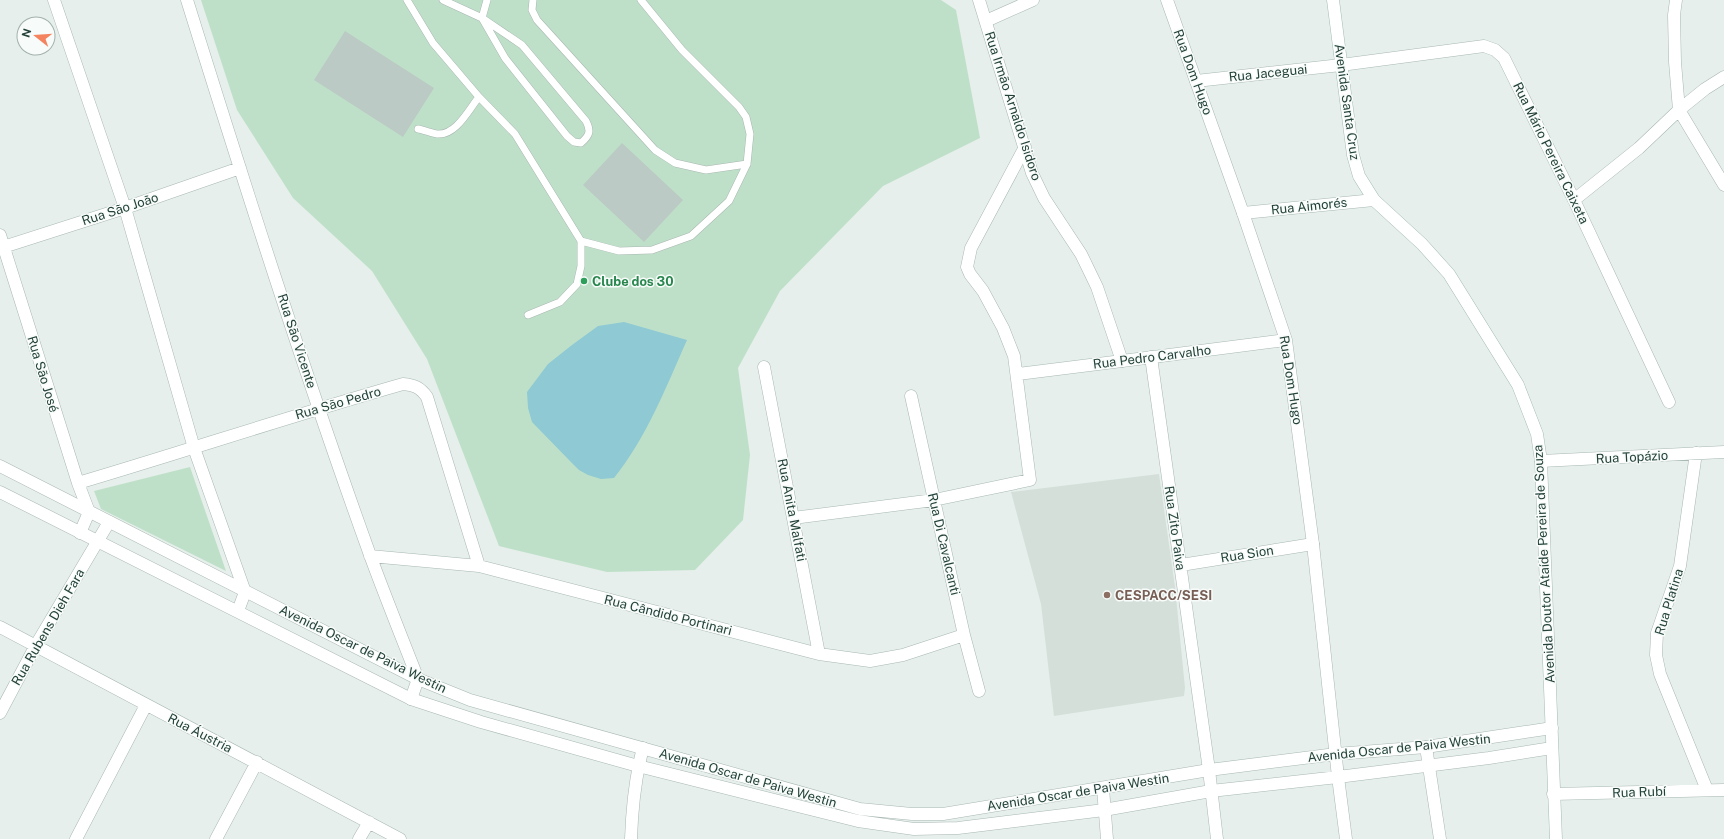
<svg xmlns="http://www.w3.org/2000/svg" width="1724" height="839" font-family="'Public Sans',sans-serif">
<rect width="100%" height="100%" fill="#e6efeb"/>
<path fill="#d4dfda" d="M1159,474L1175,587L1185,688L1184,696L1054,716L1041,604L1011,492Z"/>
<path fill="#bfe0c8" d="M201,0H941L956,10L980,138L883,186L780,291L738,368L750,455L743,520L695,570L607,572L499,546L427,359L372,271L293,198L237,110Z
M190,467L226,571L101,509L94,491Z"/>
<path fill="#8ec9d4" d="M624,322L687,340C666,387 647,437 614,478L601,479L588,475L579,470L569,460L532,422L528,408L527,392L548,364L572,345L598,326Z"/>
<path fill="#bbcac4" d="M345,31L434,88L403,137L314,80Z
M622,143L683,200L644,242L583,185Z"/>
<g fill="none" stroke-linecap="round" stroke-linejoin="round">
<defs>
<path id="service" d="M407,0L433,43L479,97L515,134L581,241L619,251L652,250L691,236L729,201L747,164L750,134L746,117L739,107L682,50L641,0
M443,0L482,18L487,0
M533,0L532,10L537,20L655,150L675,163L706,170L747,164
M482,18L522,45L586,121C591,131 590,135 581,143L574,142L567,136L505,58Z
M418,129C424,130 431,133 437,134C456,136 469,109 479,97
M528,315L560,302L577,284L581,266V241"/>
<path id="minor" d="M187,0C245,186 304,372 370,555C385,596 402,638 418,679L411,699
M1676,0L1674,15L1675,62L1679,110L1724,185
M986,21L1033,0
M1196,81L1341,65L1484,46L1495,50L1504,58L1574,200L1669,402
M1574,200L1639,148L1679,110L1705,89L1724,77
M1243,213L1374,200
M0,235L78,483L89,512L80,533
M0,248L125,208L240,168
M1151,357L1209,770L1217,839
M764,367L819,654
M1018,374L1122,361
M911,396L964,635L979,691
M1696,453L1680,566L1657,633L1656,655L1660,674L1707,790
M1541,461L1724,452
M78,483C186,451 294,415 403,384C414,385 420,387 427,397L479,566
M793,518L934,500L1030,480L1014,356L1003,328L983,291L970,274L967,267L971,248L1025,147
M370,556L479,566L819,654L870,661L903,655L964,635
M1181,565L1313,544
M0,627L400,839
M0,713L36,645L109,522
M1426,747L1440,839
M1338,777L1346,839
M1103,788L1107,839
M1553,794L1724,790
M76,839L146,705
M216,839L257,762
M359,839L369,822
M631,839C632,809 635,778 643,748"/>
<path id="tertiary" d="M54,0L125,208L194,448L245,592L238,611
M979,0L1032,173L1044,198L1081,254L1097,287L1122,361L1286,340
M1167,0L1243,213L1286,340L1313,544L1338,777
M0,466L418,679L470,700L860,809L912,814H943L1209,770L1336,754L1426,747L1552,728
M0,492L411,699L481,722L638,766L858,821L914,829L958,828L1104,810L1211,791L1338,777L1489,758L1552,748"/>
<path id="secondary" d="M1333,0L1353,155L1359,176L1374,200L1422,244L1449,274L1518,385L1537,434L1541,461L1556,839"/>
</defs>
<use href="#service" stroke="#a8b8b2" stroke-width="8"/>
<use href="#minor" stroke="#a8b8b2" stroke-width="13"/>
<use href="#tertiary" stroke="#a8b8b2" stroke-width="13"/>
<use href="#secondary" stroke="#a4bbb3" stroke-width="13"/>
<use href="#service" stroke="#fff" stroke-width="7"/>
<use href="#minor" stroke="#fff" stroke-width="12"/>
<use href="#tertiary" stroke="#fff" stroke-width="12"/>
<use href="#secondary" stroke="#fff" stroke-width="12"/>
</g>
<circle fill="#2e9e5b" stroke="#f7fbf9" stroke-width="1.5" cx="584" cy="281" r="4"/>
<circle fill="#8d6e63" stroke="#f7fbf9" stroke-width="1.5" cx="1107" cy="595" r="4"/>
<g text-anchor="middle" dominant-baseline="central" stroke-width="3" stroke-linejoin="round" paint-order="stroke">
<g font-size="13" fill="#24423a" stroke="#f7fbf9">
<text transform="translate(1193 72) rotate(70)">Rua Dom Hugo</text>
<text transform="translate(1268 73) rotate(-6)">Rua Jaceguai</text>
<text transform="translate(1347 102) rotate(82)">Avenida Santa Cruz</text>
<text transform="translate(1013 106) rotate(72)">Rua Irmão Arnaldo Isidoro</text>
<text transform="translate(1551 153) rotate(64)">Rua Mário Pereira Caixeta</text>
<text transform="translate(1309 206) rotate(-6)">Rua Aimorés</text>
<text transform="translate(120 209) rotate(-18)">Rua São João</text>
<text transform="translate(297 341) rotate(72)">Rua São Vicente</text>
<text transform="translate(1152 357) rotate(-7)">Rua Pedro Carvalho</text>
<text transform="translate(43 374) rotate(73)">Rua São José</text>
<text transform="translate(1291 380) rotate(81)">Rua Dom Hugo</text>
<text transform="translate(338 403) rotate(-16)">Rua São Pedro</text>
<text transform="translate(1632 457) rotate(-3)">Rua Topázio</text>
<text transform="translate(792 510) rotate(79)">Rua Anita Malfati</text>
<text transform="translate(1175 528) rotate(82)">Rua Zito Paiva</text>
<text transform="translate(944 544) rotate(77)">Rua Di Cavalcanti</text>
<text transform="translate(1247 554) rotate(-9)">Rua Sion</text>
<text transform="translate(1544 564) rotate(-93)">Avenida Doutor Ataíde Pereira de Souza</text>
<text transform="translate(1669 602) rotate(-73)">Rua Platina</text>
<text transform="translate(668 615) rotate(14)">Rua Cândido Portinari</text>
<text transform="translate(48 627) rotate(-60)">Rua Rubens Dieh Fara</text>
<text transform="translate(363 649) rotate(26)">Avenida Oscar de Paiva Westin</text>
<text transform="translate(200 733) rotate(27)">Rua Áustria</text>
<text transform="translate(1399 748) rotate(-6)">Avenida Oscar de Paiva Westin</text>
<text transform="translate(748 778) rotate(16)">Avenida Oscar de Paiva Westin</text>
<text transform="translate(1078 792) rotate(-9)">Avenida Oscar de Paiva Westin</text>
<text transform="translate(1639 792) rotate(-2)">Rua Rubí</text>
</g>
<g font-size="13" font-weight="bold" fill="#27864d" stroke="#f7fbf9" text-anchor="start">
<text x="592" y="281">Clube dos 30</text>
</g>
<g font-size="13" font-weight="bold" fill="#785e54" stroke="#f7fbf9" text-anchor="start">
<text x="1115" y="595">CESPACC/SESI</text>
</g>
</g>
<g transform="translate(36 36) rotate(287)"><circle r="19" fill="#f7fbf9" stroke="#a3b1ad"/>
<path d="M0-3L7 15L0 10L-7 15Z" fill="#f4845f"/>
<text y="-6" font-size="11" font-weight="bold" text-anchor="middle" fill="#24423a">N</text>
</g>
</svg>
